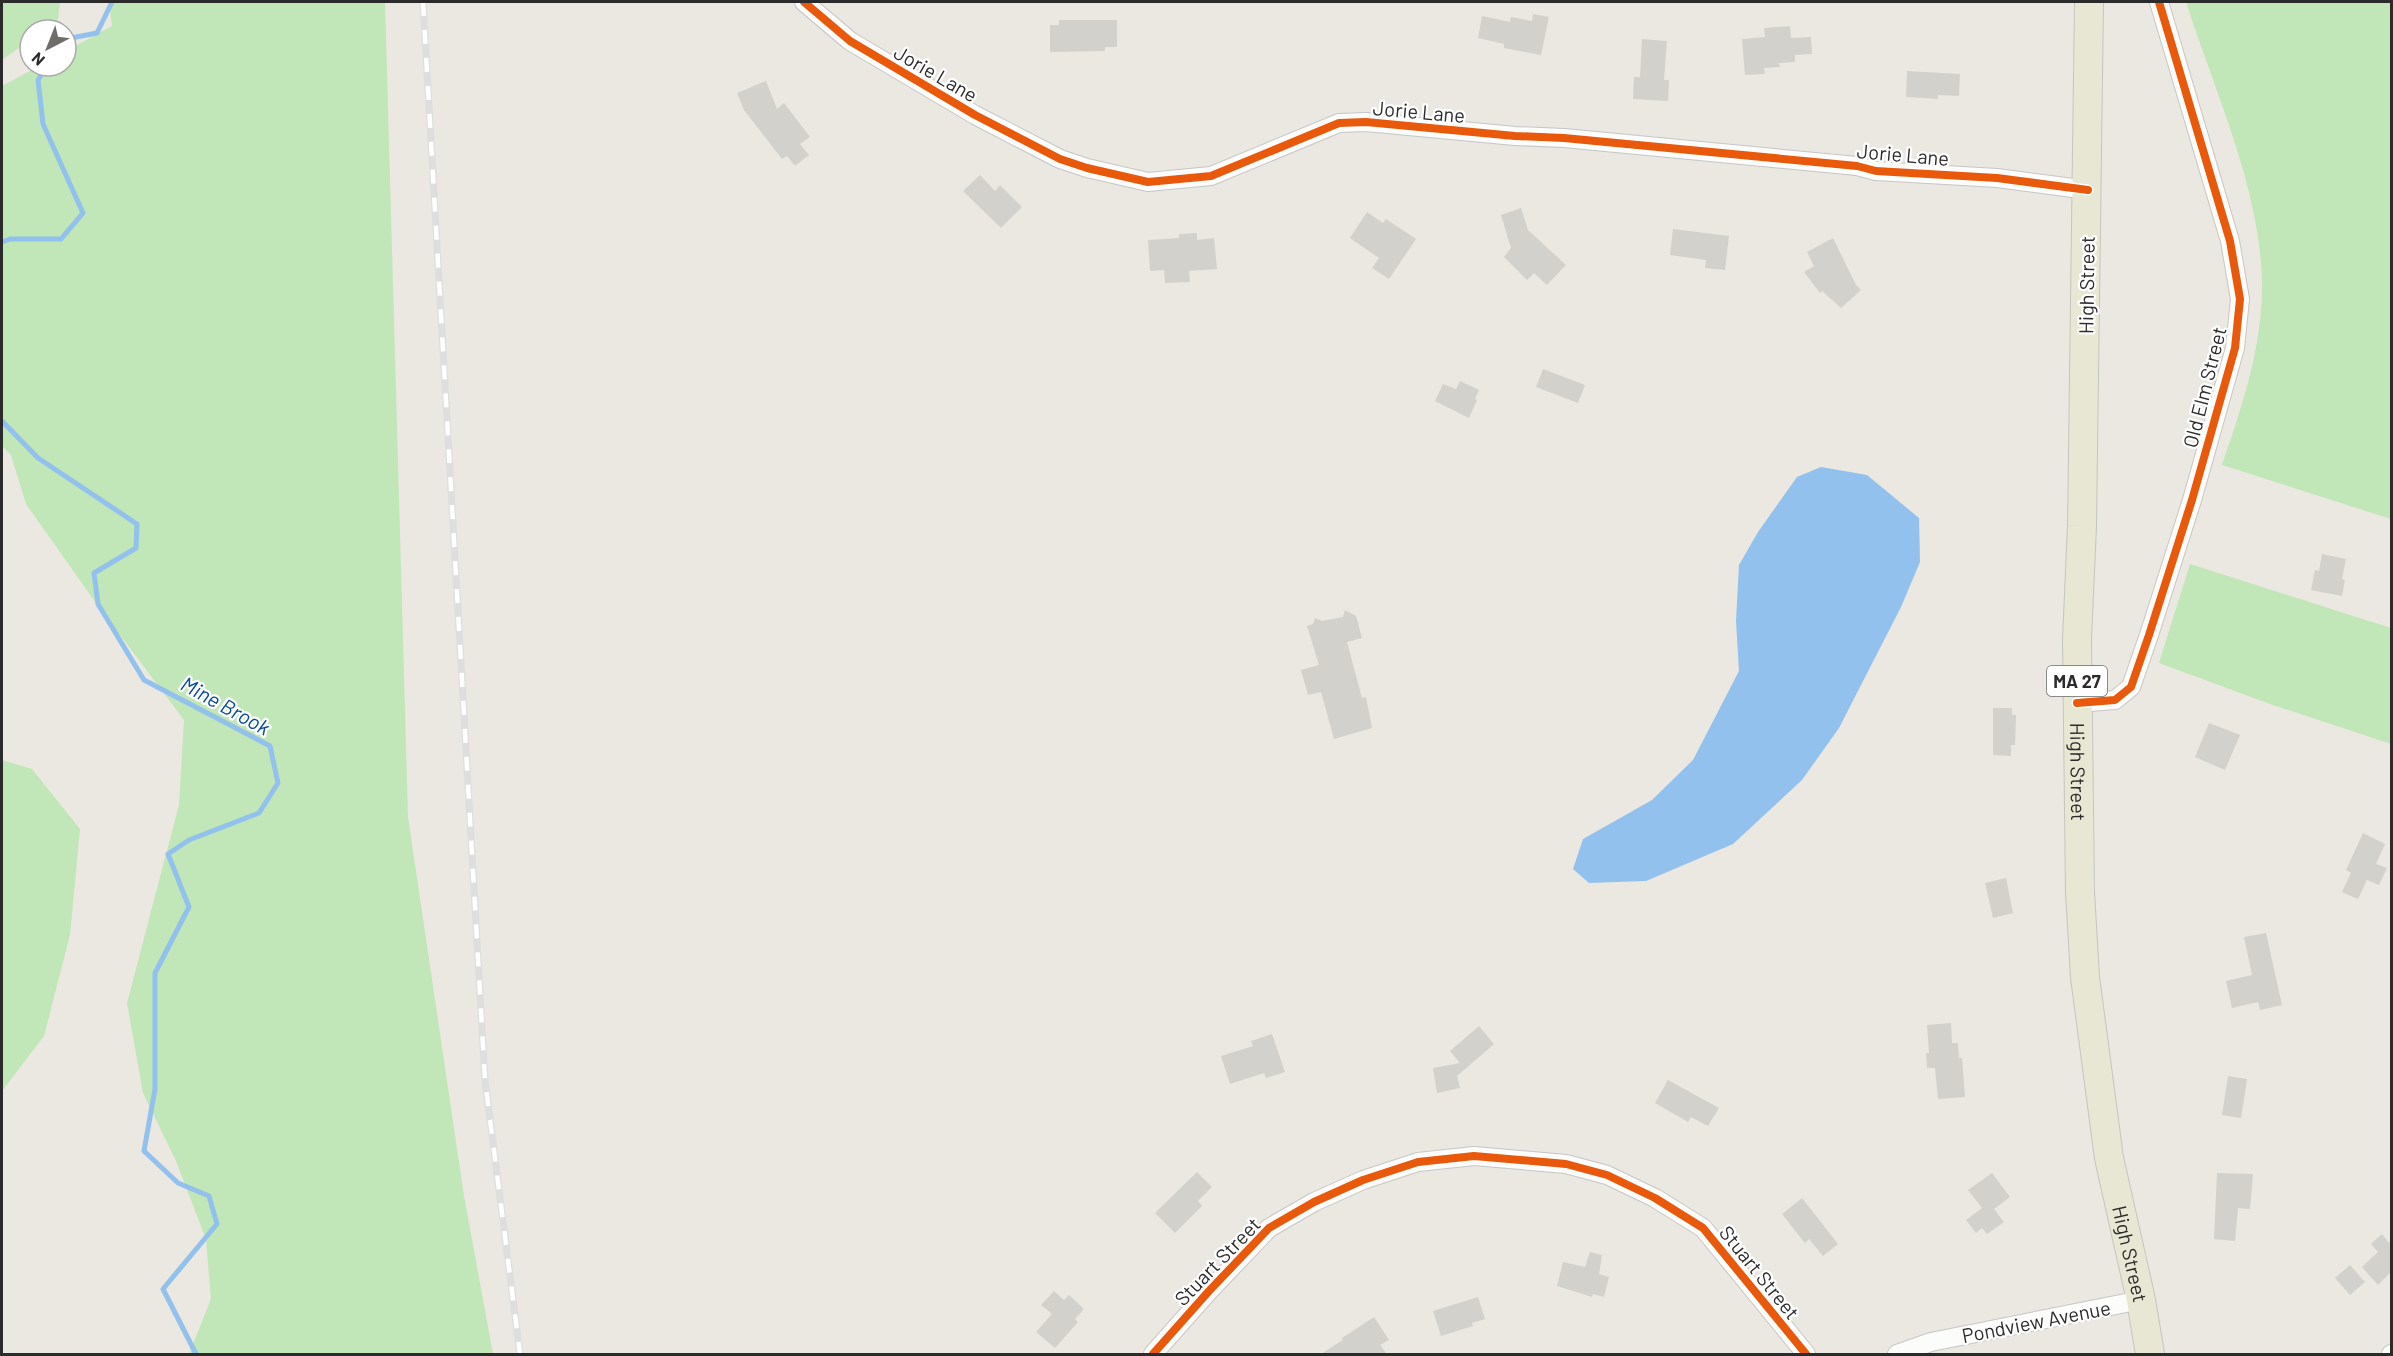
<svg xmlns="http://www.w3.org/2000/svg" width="2393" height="1356" font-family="Barlow,sans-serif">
<rect width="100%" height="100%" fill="#eae8e0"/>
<path fill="#c1e6b8" d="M2,2H60L58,20L45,30H30V40L2,60Z
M109,2H385L408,817L464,1196L493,1354H189L211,1299L206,1239L176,1161L143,1093L127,1003L179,805L184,720L96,603L26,504L11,455L2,446V86L39,66H66V51L112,26Z
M2186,2H2391V519L2222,465C2239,415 2257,363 2261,310C2270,209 2216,96 2186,2Z
M2190,564L2391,628V744L2270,704L2159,663Z
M2,760L32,769L80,829L70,935L44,1036L2,1091Z"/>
<path fill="#92c1ed" d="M1821,467L1867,475L1919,518L1920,562L1901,607L1839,728L1802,780L1733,844L1646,881L1589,883L1573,869L1583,839L1652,800L1693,760L1739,671L1736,621L1739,565L1758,532L1797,477Z"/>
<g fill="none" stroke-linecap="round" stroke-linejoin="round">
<path stroke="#92c1ed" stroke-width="5" d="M66,39L97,33L112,2
M2,242L10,239H61L83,213L43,124L38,80L47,66
M2,421L38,458L137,524L136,548L94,573L98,604L144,680L270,746L278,783L259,813L189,840L168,854L189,907L155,973V1089L144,1151L178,1183L209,1196L217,1224L163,1289L196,1354"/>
</g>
<path fill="#d3d1cb" d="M1533,14L1549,17L1541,55L1504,48V44L1478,38L1482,16L1510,22L1511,17L1532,21Z
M1059,20H1117V47H1105V51L1050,52V25H1059Z
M1790,26L1791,38L1811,37L1812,54L1795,55V62L1779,63L1780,67L1764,68L1765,74L1745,75L1742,39L1765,37L1764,28Z
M1642,39L1667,41L1664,80H1669L1668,101L1633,99L1634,77H1640Z
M1907,71L1960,74L1959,96L1938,95V99L1906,97Z
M766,81L777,109L784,103L810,137L800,144L809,155L795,166L787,156L782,159L744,110L737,93Z
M980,175L995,191L1000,185L1022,207L1001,228L963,191Z
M1521,208L1528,230L1566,265L1547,285L1534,273L1527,280L1504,257L1511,248L1501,215Z
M1367,212L1383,223L1386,219L1416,239L1389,279L1372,268L1379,258L1350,238Z
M1673,229L1729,236L1725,270L1705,268L1706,260L1670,255Z
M1197,233V240L1214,238L1217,269L1189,271L1190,282L1165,283L1164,270L1150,271L1148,240L1179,238V234Z
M1833,238L1856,285L1861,290L1841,308L1822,291L1820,293L1804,272L1814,266L1807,252Z
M1543,369L1585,385L1578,403L1536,387Z
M1460,381L1479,390L1475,399L1477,400L1469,418L1435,401L1443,384L1456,389Z
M2322,554L2346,559L2342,579L2345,580L2342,596L2311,590L2315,570L2319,571Z
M1345,610L1356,616L1362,638L1347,642L1362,698L1366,697L1372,728L1334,739L1321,692L1308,695L1301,670L1319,665L1307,626L1313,624L1315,618L1322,621L1343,617Z
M1993,708H2012V715H2016L2015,745H2011V756L1993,755Z
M2209,723L2240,735L2225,770L2195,757Z
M2363,833L2385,844L2376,864L2387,868L2379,885L2367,880L2358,899L2342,892L2351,873L2346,870Z
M2006,878L2013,913L1993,918L1985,883Z
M2266,933L2282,1005L2260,1010L2258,1002L2232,1008L2226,981L2252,975L2244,937Z
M1951,1023L1952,1043H1958L1959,1058H1962L1965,1097L1938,1099L1935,1068H1927L1926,1053H1929L1927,1025Z
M1479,1026L1494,1044L1457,1076L1460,1088L1437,1093L1433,1068L1460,1063L1450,1051Z
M1272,1034L1285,1072L1266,1078L1264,1073L1230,1084L1221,1056L1253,1046L1251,1041Z
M2228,1076L2247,1079L2241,1118L2222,1115Z
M1668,1080L1719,1108L1708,1126L1691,1117L1688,1122L1655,1103Z
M1197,1172L1212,1187L1198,1201L1202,1206L1175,1233L1155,1213Z
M1992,1173L2010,1197L1994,1209L2004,1222L1987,1234L1982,1228L1976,1233L1966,1220L1982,1208L1968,1190Z
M2217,1173L2253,1174L2250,1209L2238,1208L2235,1241L2214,1239Z
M1802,1198L1838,1244L1823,1256L1809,1239L1805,1243L1782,1214Z
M2382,1234L2389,1243L2391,1240V1272L2378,1285L2362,1267L2378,1252L2371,1244Z
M1590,1252L1602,1255L1599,1274L1609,1277L1604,1297L1593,1294L1592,1297L1557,1286L1563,1262L1585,1267Z
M2350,1265L2365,1282L2350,1295L2335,1278Z
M1054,1291L1064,1300L1069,1295L1084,1309L1075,1319L1078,1322L1055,1348L1036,1332L1052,1314L1041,1305Z
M1478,1297L1485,1319L1472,1323L1473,1326L1441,1336L1433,1311Z
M1374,1317L1389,1340L1380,1345L1387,1354H1321L1343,1340L1342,1338Z"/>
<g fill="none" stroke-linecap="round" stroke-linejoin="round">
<defs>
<path id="minor" d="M804,2L850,41L975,115L1060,159L1087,168L1148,182L1211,176L1339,123L1366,122L1515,136L1564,138L1857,166L1876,171L1997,178L2088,190
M2077,703L2115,700L2131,687L2149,635L2192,500L2235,348L2240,299L2230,241L2159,2
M1153,1354L1209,1291L1269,1228L1314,1202L1363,1180L1418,1162L1474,1156L1566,1164L1607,1175L1655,1198L1703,1228L1806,1354
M1897,1354L1931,1342L2141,1300
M2391,1354H2392"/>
<g id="primary">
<path id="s1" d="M2089,2L2082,526L2077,639L2080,892L2085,977L2109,1158L2141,1300L2150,1354"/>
</g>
</defs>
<use href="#minor" stroke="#c7c6c6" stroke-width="20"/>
<use href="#primary" stroke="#c5c5c1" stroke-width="30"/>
<use href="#minor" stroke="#fcfcfa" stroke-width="18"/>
<use href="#primary" stroke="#e7e7d3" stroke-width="28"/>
<defs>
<path id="rail" d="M423,2L485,1080L520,1354"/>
</defs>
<use href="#rail" stroke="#dededf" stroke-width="7"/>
<use href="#rail" stroke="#fff" stroke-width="4.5" stroke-dasharray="14" stroke-linecap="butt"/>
<defs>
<path id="cycleway" d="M804,2L850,41L975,115L1060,159L1087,168L1148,182L1211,176L1339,123L1366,122L1515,136L1564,138L1857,166L1876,171L1997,178L2088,190
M2077,703L2115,700L2131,687L2149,635L2192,500L2235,348L2240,299L2230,241L2159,2
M1153,1354L1209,1291L1269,1228L1314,1202L1363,1180L1418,1162L1474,1156L1566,1164L1607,1175L1655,1198L1703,1228L1806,1354"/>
</defs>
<use href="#cycleway" stroke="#fff" stroke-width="11"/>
<use href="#cycleway" stroke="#e8590c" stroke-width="8"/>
</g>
<g text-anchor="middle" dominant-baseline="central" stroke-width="4.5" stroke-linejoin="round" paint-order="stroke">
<rect fill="#fff" stroke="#6b6b6b" stroke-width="1.5" x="2047" y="666" width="60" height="30" rx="4.5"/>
<g font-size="18" font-weight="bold" fill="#2b2b2b">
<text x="2077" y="681">MA 27</text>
</g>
<g font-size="20" fill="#2b2b2b" stroke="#fff">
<text transform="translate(936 73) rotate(30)">Jorie Lane</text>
<text transform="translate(1419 111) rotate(5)">Jorie Lane</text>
<text transform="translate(1903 154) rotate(5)">Jorie Lane</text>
<text transform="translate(2086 285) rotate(-89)">High Street</text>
<text transform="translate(2204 387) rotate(-76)">Old Elm Street</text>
<text stroke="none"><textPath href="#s1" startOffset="770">High Street</textPath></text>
<text stroke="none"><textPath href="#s1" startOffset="1256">High Street</textPath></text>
<text transform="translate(1217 1261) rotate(-46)">Stuart Street</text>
<text transform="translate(1760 1272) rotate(51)">Stuart Street</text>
<text transform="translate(2036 1321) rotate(-11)">Pondview Avenue</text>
</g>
<g font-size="21" font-style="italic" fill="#094aa0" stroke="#fff">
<text transform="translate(226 705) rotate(29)">Mine Brook</text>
</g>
</g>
<rect width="2393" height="1356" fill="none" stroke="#2b2b2b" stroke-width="6"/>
<g transform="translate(48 48) rotate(222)"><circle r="28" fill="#ffffff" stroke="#aaaaaa" stroke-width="1.5"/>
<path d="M0-4.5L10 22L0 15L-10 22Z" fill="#6e6d6a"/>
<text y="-9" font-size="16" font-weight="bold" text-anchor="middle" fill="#2b2b2b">N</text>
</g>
</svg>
